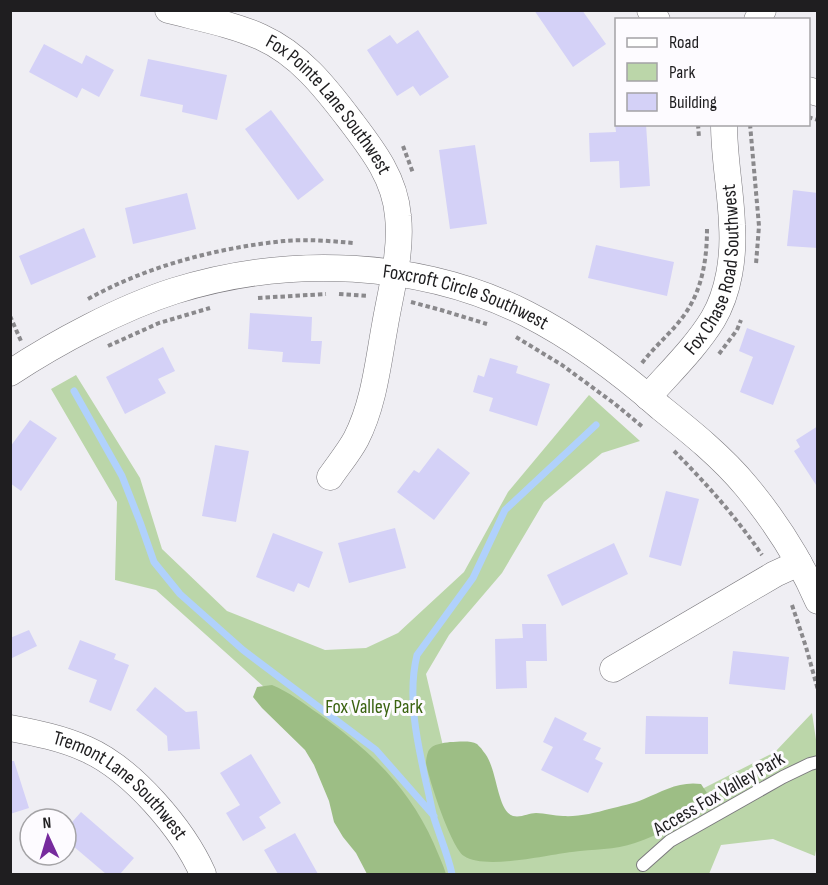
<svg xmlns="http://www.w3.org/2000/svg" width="828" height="885" font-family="'Sofia Sans Condensed',sans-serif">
<rect width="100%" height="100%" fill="#efeef3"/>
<path fill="#bbd6a9" d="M76,375L140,478L162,549L227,611L325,650L366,648L398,633L464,572L508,492L589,395L640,441L602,453L544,502L502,573L449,635L426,674L443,746L478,834L635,823L775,752L812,713L818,753V838L815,856L773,839L721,845L709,874H387L332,748L156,590L115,580L117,502L51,389Z"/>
<path fill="#9dbe85" d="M272,685C289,692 303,703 319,714C369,750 409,787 434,844C438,854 443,864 446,874H367L356,853L343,837L334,822L329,801L314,765L305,750L262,708L253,697L257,687Z
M450,742C458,742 470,740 477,744C478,745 483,750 483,751C498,767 496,810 513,816C521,818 529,813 536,813C545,813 554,816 563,816C578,817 595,813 609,809C620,806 633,804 644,799C663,791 679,781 701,784L707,793V803C686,821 661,834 635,843C615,850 593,849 572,852C547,855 484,870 464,856C451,847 429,780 426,763C426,760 427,753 429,750C433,744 443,743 450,742Z"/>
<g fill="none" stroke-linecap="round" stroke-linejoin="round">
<path stroke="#b0d1fc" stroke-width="7" d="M74,391L122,476L140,522L154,562L180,594L243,650L376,750L434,816
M452,874C448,855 440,837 434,818C431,806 429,794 426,782C417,741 407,696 417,655L473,578L505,510L596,425"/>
</g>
<path fill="#d4d1f7" d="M534,10H582L606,44L573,67Z
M418,30L449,77L420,96L413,86L397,96L367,50L390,35L397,44Z
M44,44L82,64L86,55L114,70L99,97L82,88L77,98L29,72Z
M148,59L227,75L217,120L182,112L183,105L140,96Z
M271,110L324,180L298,200L245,129Z
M615,124H646L650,186L620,188L619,161L590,162L589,133L616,132Z
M475,145L487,224L450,229L439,150Z
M793,190L818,193V248L787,246Z
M187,193L196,229L133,244L125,208Z
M84,228L96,257L31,285L19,256Z
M596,245L674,262L667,296L588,278Z
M250,313L312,317L311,341H322L320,364L282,362L283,352L248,349Z
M747,328L795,346L773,405L740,392L753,357L739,351Z
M163,347L175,371L158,379L166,393L125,414L106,377Z
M490,358L518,366L516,373L550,384L537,426L489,411L493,398L473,392L478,375L484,377Z
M30,420L57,438L21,491L10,483V447Z
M818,426V488L794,451L800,447L796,440Z
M215,445L249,451L236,522L202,516Z
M438,448L470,473L434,520L397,492L414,470L419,473Z
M666,491L699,499L681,566L649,557Z
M395,528L406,568L349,583L338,543Z
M273,533L323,552L309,588L298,583L294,592L256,577Z
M614,543L628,574L562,606L547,575Z
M522,624H546L547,661H526L527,688L496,689L495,639L523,638Z
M29,630L37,646L10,659V638Z
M80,640L116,654L114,659L129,665L111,711L89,702L97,680L68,669Z
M733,651L789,657L785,690L729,684Z
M155,687L186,712L197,711L200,749L168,751L167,736L136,710Z
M646,716L708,717V754H645Z
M555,717L587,733L583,740L601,748L595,759L603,763L588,793L541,770L553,747L543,742Z
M251,754L281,803L259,817L266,828L243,841L226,813L240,805L220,773Z
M10,761H14L29,808L10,814Z
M81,812L134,858L120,874H106L66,840V829Z
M295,833L318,874H278L264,850Z"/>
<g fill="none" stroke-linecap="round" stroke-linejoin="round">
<defs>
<path id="lane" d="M643,865L670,841L783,777L810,764L818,762"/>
<g id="street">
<path id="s1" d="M168,10C199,18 232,24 261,37C299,54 325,87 350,120C372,149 395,178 398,216C402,251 391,290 385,325C378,363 374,404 356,439C349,452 339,464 330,477"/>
<path d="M650,10L657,20"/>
<path d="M757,20L763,10"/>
<path d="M808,90L818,93"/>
<path id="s2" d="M10,373C57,342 121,308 174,291C288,255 420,260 527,314C576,339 620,372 661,408C691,432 722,457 746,486C775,521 800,560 818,601"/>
<path id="s3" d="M648,397C670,372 696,347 713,319C729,292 734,256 732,225C731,192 724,158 724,124"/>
<path d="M613,669L775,574L799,563"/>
<path id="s4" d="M10,728C36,733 62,738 86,749C132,769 183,829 203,874"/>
</g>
</defs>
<use href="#lane" stroke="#7a787d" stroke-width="14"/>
<use href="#street" stroke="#7a787d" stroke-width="27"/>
<path stroke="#8a898c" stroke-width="4" stroke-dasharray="4.5 3" stroke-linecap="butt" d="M808,117L818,120
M698,124L699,138
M750,124L759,226L756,264
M403,146L413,173
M339,294L368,296
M258,298L326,294
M88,299C147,266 217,248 284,241C307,239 331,241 353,243
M411,302L441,310L487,324
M10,316L21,341
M516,337L562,365L615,404L644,428
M108,346L159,323L210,308
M719,354L737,330L741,320
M642,363C654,347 670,334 682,318C702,292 707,260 707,229
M674,451C706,483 736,517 762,555
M792,605L806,647L818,690"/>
<use href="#lane" stroke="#fff" stroke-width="12"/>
<use href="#street" stroke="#fff" stroke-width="26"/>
</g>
<g text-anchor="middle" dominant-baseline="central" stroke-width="6" stroke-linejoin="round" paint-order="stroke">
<g font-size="20" fill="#1f1e20" stroke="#fdfbff">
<text stroke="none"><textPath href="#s1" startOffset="194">Fox Pointe Lane Southwest</textPath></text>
<text stroke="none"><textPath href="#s3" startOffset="150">Fox Chase Road Southwest</textPath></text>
<text stroke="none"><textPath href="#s2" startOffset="482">Foxcroft Circle Southwest</textPath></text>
<text stroke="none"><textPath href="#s4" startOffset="128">Tremont Lane Southwest</textPath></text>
<text transform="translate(719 794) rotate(-30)">Access Fox Valley Park</text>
</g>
<g font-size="20" fill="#3b6311" stroke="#fdfbff">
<text x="374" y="707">Fox Valley Park</text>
</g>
</g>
<rect width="828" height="885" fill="none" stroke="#1f1e20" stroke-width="24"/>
<rect x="615" y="18" width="195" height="108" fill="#fdfbff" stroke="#a4a3a6" stroke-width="1.5"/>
<rect x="627" y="38" width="30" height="9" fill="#ffffff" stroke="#a4a3a6" stroke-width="1.5"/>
<text x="669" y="48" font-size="18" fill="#1f1e20">Road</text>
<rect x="627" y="63" width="30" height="18" fill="#bbd6a9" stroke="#a4a3a6" stroke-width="1.5"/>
<text x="669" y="78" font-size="18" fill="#1f1e20">Park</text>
<rect x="627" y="93" width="30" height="18" fill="#d4d1f7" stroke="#a4a3a6" stroke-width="1.5"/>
<text x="669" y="108" font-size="18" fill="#1f1e20">Building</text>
<g transform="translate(48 837) rotate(356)"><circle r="28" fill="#fdfbff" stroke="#a4a3a6" stroke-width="1.5"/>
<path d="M0-4.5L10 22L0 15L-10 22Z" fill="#762a9d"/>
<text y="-9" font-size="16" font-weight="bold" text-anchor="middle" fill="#1f1e20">N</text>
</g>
</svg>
